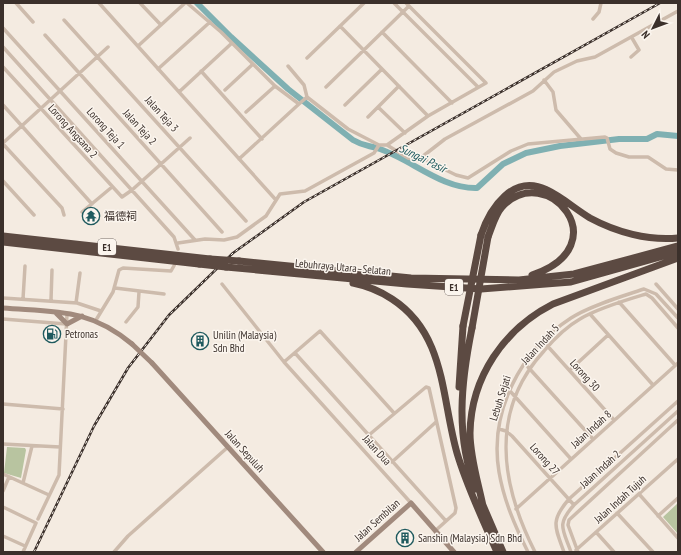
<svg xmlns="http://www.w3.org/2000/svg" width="681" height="555" font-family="'PT Sans Narrow','Noto Sans SC',sans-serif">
<rect width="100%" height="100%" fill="#f4ebe1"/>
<path fill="#b8c4a0" d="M7,447L25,448L26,450L21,478L4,473Z
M678,503V534L663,517Z"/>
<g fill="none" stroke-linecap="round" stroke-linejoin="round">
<path stroke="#7fb0b2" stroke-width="6" d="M197,3L231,37L288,89L353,140C365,147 368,145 380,149C412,160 442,189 477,188L503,164L526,153L560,146L619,139H647L657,134L678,136"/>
<path stroke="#cdbbac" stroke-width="3.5" d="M16,3L33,22
M99,3L276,200
M140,3L161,25
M187,3L221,32L275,86L299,104L239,159
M394,3L478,87
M593,19L599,12L601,3
M64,20L246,221
M340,26L428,116
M3,28L195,240
M382,32L452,103
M45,35L222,232
M138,46L185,3
M3,47L174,237L178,249
M631,57L639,50L632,38
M307,58L364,3
M288,66L304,85L307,97L299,104
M3,67L122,197L132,190L190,138
M158,69L210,22
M201,71L262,139
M544,80L553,92L556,110L581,139
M326,87L409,6
M225,90L253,64
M179,92L232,43
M307,97L348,129L379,145
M3,105L92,204
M345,105L382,69
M378,107L405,133
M246,112L275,86
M368,117L399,86
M3,143L108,47
M3,144L62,208L64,215
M387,145L408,158L418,160L445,139L533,91L554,72L577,61L595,57L678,11
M421,158L456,175L468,178L511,151L528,144L605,137L607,138L610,149L616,153L629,157H648L666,169L678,170
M3,181L34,215
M82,212L112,187
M178,243L205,239L224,240L237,237L266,216L280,194L305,191L374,153L379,145H387L428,116L486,83L406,3
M222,284L284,362L411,503
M656,284L678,309
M115,288L164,294
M3,298L77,303L101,311
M23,299L25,266
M51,300L52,270
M619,302L675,365
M76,303L80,273
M590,314L653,385
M3,319L66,324
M96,320L113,292L119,270L123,268L171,271L175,264
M126,322L138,307L139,292
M543,341L614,420
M295,353L446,521
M284,362L320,331L394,413
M528,367L593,439
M570,370L608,335
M510,391L571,459
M3,404L63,409
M499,429L506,431L512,436L574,505
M369,435L426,387L429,388L456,508L455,513L435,531
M3,444L60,447
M392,462L436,422
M3,474L49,495
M23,483L32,446
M3,491L9,477
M639,494L678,538
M3,507L36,523L23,552
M516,509L678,363
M617,513L653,552
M658,516L678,498
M38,519L59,475L67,314
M596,532L614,552
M3,536L25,546
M576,550L678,459
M114,552L128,536L228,447
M528,552C515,526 504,501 499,472C489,412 520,351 571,318C589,306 623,296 644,289L656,294L678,318
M535,552C501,485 489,411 544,351C554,339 566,327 580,319C598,308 626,300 646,294L652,298L678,328
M564,552C555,527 550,521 569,499L678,401
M571,552C563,529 556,525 574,505L678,411
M578,552L568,525L569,520L678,420"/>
<path stroke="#a18a7d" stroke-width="5" d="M3,308C56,312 89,308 132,344
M56,313L67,324L82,316
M152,363L323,552
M356,552L411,503L454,552"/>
<path stroke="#5c4a42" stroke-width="7" d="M481,235C490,208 513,173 547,190C562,197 575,209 590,218C616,232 648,241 678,238
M3,236L210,259
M488,237C492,227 495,215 502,207C547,159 620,246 532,275
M3,242L199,264
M239,261L411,278L519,280L574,274L678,246
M226,267L407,284L481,289L571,282L678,252
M353,283C368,286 380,291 392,299C446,334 441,397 457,453C467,487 483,520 497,552
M472,328C461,382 455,437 476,489
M459,387L463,326
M482,503L503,552
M483,506C478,482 470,457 470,433C471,377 504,329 553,304L678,258"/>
<defs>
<path id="rail" d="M34,552L94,426L128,368L169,315L233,253L304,202L660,3"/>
</defs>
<use href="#rail" stroke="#3b302b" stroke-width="2.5"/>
<use href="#rail" stroke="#fbf5ee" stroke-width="1" stroke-dasharray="3" stroke-linecap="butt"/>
<path stroke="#a18a7d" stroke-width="5" d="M132,344L152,363"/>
<path stroke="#5c4a42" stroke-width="7" d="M210,259L239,261
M199,264L226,267
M463,326L481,235
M472,328L488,237"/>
</g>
<defs>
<symbol id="temple-ring" viewBox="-11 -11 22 22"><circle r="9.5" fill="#fbf5ee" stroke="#1f5a5e" stroke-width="1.5"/><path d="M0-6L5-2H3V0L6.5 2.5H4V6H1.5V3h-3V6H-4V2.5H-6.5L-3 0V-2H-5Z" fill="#1f5a5e"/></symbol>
<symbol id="fuel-ring" viewBox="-11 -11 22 22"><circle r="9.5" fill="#fbf5ee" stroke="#1f5a5e" stroke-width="1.5"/><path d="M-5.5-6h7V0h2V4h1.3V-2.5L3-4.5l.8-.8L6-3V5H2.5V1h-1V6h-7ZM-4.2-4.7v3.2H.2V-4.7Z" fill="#1f5a5e"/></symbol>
<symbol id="building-ring" viewBox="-11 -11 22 22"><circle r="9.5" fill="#fbf5ee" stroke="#1f5a5e" stroke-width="1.5"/><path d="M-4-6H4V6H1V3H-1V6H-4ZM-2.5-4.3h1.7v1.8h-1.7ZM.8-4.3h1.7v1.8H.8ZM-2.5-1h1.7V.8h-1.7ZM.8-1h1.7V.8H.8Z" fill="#1f5a5e"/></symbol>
</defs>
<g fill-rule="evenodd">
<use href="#temple-ring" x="81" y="206" width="20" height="20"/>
<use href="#fuel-ring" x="42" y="324" width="20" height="20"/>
<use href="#building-ring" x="190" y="331" width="20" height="20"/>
<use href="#building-ring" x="395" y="528" width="20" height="20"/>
</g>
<g text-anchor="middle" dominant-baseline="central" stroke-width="3" stroke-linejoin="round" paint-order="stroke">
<g fill="#fbf5ee" stroke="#756b66" stroke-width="1">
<rect x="98" y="239" width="18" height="16" rx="3"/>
<rect x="445" y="279" width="18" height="16" rx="3"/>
</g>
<g font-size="10" font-weight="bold" fill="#3b302b">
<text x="107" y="247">E1</text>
<text x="454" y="287">E1</text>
</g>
<g font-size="11" fill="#3b302b" stroke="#fbf5ee">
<text transform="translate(162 114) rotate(48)">Jalan Teja 3</text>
<text transform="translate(140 127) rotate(48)">Jalan Teja 2</text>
<text transform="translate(106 128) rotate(48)">Lorong Teja 1</text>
<text transform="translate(73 131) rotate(48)">Lorong Angsana 2</text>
<text transform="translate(343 267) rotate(5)">Lebuhraya Utara–Selatan</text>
<text transform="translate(540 344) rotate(-47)">Jalan Indah 5</text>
<text transform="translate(585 375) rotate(48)">Lorong 30</text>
<text transform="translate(500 398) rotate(-72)">Lebuh Sejati</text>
<text transform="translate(591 429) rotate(-42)">Jalan Indah 8</text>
<text transform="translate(377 450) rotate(48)">Jalan Dua</text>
<text transform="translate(245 451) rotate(48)">Jalan Sepuluh</text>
<text transform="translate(545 459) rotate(48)">Lorong 27</text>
<text transform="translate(600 469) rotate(-42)">Jalan Indah 2</text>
<text transform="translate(620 499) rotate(-42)">Jalan Indah Tujuh</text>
<text transform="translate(377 520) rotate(-42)">Jalan Sembilan</text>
</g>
<g font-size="11" fill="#3b302b" stroke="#fbf5ee" text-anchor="start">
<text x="104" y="216">福德祠</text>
<text x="65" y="334">Petronas</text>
<text x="213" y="335">Unilin (Malaysia)<tspan x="213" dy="13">Sdn Bhd</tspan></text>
<text x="418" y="538">Sanshin (Malaysia) Sdn Bhd</text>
</g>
<g font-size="12" font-style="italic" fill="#1f5a5e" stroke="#fbf5ee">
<text transform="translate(423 158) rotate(26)">Sungai Pasir</text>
</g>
</g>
<rect width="681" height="555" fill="none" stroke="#3b302b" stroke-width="8"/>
<g transform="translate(653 28) rotate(228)" stroke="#fbf5ee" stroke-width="3" paint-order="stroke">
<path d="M0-3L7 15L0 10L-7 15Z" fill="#3b302b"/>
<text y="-6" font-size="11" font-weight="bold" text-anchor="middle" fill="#3b302b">N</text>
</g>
</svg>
